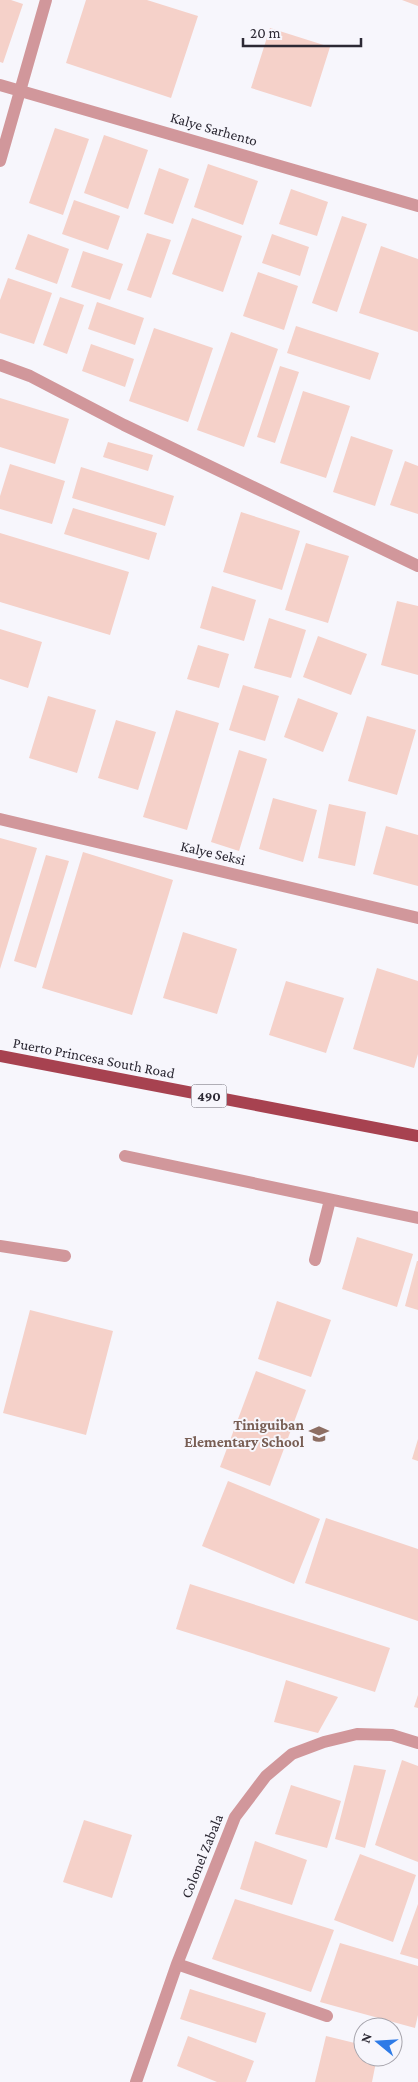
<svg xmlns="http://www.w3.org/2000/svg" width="418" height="2082" font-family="'Crimson Pro',serif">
<rect width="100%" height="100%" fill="#f7f6fc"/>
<path fill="#f5d1c9" d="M0,0H11L23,4L3,63L0,62Z
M86,0H147L198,16L171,98L66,63Z
M402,0H418V6Z
M270,28L330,47L311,107L251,88Z
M55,128L89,139L63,215L29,203Z
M104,135L148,150L128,209L84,193Z
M208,164L258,181L243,225L194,207Z
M159,168L189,179L173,224L144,214Z
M291,189L328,202L317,236L279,224Z
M74,200L120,216L108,250L62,234Z
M342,216L367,224L337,312L312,303Z
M192,218L242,236L223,292L172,274Z
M147,233L171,240L151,298L127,290Z
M28,234L69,249L57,284L15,269Z
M272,234L309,247L300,276L262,263Z
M381,246L418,259V332L359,313Z
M83,251L123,264L110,300L71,287Z
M258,272L298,286L284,330L243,316Z
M8,278L52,293L34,344L0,333V300Z
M60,297L84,305L67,354L43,345Z
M97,302L144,318L135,345L88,329Z
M296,326L379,353L370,380L287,353Z
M154,328L213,348L188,422L129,401Z
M231,332L278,349L244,447L197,430Z
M91,344L134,359L125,387L82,371Z
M280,366L299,372L275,443L257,437Z
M303,391L350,406L326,478L280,463Z
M0,398L69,419L55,464L0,447Z
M351,436L393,450L375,506L333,492Z
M108,442L153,455L148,471L103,457Z
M405,461L418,466V514L390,505Z
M10,464L65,481L52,524L0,509V496Z
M81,467L174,496L165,526L72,498Z
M73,508L157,533L149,560L64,534Z
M241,512L300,531L282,590L223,572Z
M0,533L129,572L110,635L0,602Z
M306,543L349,556L328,623L285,610Z
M212,586L256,600L244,641L200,628Z
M397,601L418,606V675L381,665Z
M269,618L306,630L291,678L254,668Z
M0,629L42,642L28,688L0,679Z
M318,636L367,654L351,695L303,677Z
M198,645L229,654L219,688L187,679Z
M243,685L279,696L265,741L229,730Z
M48,696L96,710L77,773L29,758Z
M298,698L338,713L323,752L284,737Z
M176,710L219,723L187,830L143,817Z
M367,716L416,730L397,795L348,781Z
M116,720L156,732L138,790L98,778Z
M239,750L267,759L239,851L211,842Z
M273,798L317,810L303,862L259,849Z
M329,804L366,812L355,866L318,858Z
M386,826L418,835V886L373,874Z
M0,838L37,848L0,969Z
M83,852L173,880L132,1015L42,988Z
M46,855L69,861L36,968L14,961Z
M183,932L237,949L217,1014L163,998Z
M377,968L418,981V1054L414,1068L353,1049Z
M286,981L344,998L326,1053L269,1035Z
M357,1237L413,1254L397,1307L342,1289Z
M417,1261H418V1310L405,1306Z
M277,1301L331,1320L311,1377L258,1359Z
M30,1310L113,1331L86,1435L3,1413Z
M256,1371L306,1390L270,1486L220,1467Z
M418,1439V1461L412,1459Z
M228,1481L320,1519L294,1584L202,1546Z
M326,1518L418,1549V1621L305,1583Z
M190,1584L390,1648L375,1692L176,1629Z
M286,1680L338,1697L318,1733L274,1722Z
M418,1695V1708L414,1707Z
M402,1760L418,1766V1862L375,1845Z
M354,1765L386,1770L365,1848L335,1839Z
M291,1785L341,1801L327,1848L275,1834Z
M84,1820L132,1835L112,1898L63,1882Z
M255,1841L307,1860L292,1905L240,1889Z
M360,1854L416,1875L393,1942L334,1920Z
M235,1899L334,1930L311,1992L212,1959Z
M418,1904V1959L400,1954Z
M340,1943L418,1966V2015L415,2028L320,2002Z
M190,1989L266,2013L256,2043L180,2019Z
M188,2036L254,2061L246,2082H217L177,2066Z
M326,2036L363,2045V2057H377L372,2082H315Z"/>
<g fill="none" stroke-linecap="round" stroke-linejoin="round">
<path stroke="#d1979b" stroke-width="12" d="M0,85L418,206
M0,161L46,0
M0,365L30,376L124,425L418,566
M0,819L418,918
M125,1156L418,1218
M0,1246L65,1256
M315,1260L330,1200
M177,1964L327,2016
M136,2082L177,1964L235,1817L266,1776L292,1754L324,1742L357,1734L392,1735L418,1743"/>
<path stroke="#a74250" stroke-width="12" d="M0,1056L418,1136"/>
</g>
<defs>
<symbol id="school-bare" viewBox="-9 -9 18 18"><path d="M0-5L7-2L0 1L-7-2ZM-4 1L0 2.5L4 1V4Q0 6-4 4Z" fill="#8d6e63" stroke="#f7f6fc" stroke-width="2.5" paint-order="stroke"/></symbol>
</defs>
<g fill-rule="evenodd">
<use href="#school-bare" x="305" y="1420" width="28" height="28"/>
</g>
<g text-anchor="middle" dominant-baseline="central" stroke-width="4" stroke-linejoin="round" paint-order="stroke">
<rect fill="#f7f6fc" stroke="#696670" stroke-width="1" x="191.5" y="1084.5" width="35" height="23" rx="4"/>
<g font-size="14" font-weight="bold" fill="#2c2934">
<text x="209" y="1096">490</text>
</g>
<g font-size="15" fill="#2c2934" stroke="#f7f6fc">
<text transform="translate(214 129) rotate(16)">Kalye Sarhento</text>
<text transform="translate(213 853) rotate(13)">Kalye Seksi</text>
<text transform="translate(94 1058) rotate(11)">Puerto Princesa South Road</text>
<text transform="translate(202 1856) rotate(-68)">Colonel Zabala</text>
</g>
<g font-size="15" font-weight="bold" fill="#785e54" stroke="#f7f6fc" text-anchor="end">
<text x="304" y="1425">Tiniguiban<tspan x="304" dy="17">Elementary School</tspan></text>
</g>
</g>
<g transform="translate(378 2042) rotate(288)"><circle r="24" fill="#f7f6fc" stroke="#a6a4ac"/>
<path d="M0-4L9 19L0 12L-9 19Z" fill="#2e7be7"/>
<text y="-8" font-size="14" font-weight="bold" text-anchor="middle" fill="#2c2934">N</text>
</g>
<path d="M243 38v8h118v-8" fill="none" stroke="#2c2934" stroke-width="2.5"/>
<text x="250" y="38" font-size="15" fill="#2c2934" stroke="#f7f6fc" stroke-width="4" paint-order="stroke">20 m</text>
</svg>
